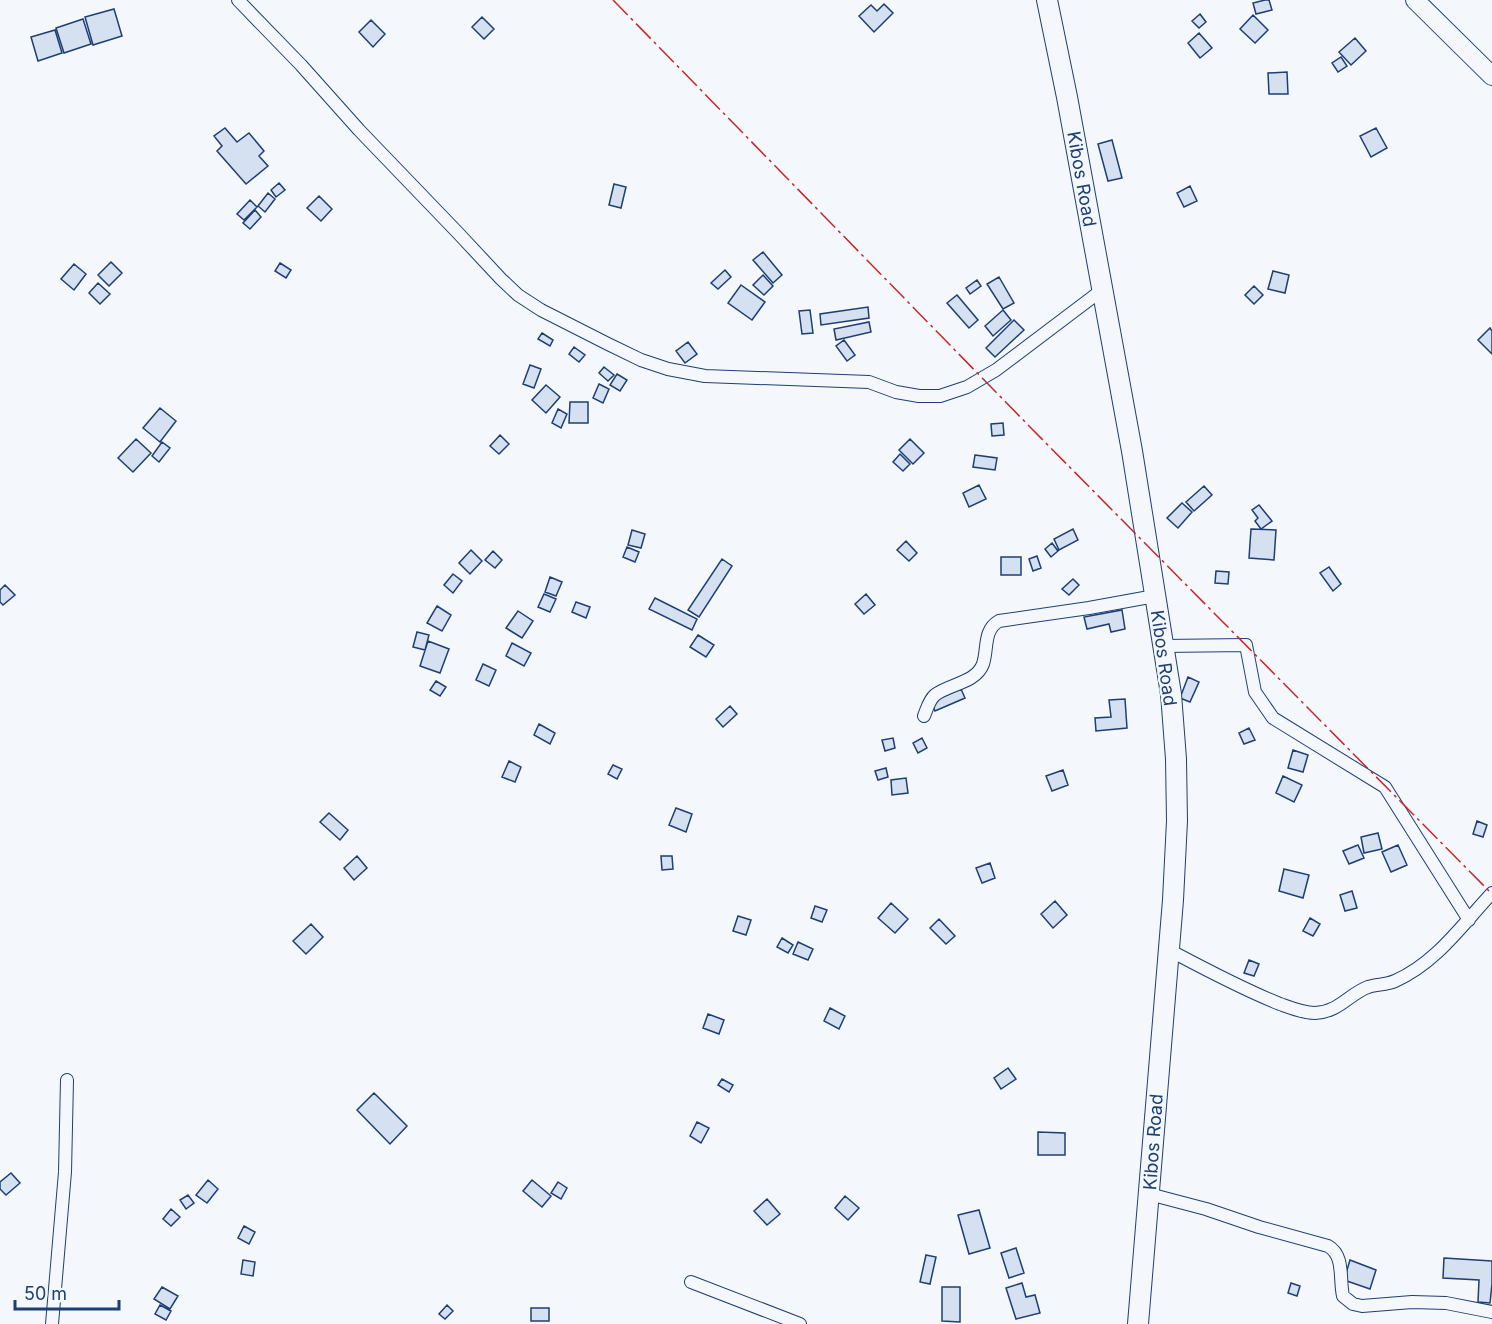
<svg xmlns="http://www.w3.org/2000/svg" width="1492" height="1324" font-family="Inter,sans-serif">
<rect width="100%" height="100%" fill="#f4f7fb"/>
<path fill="#d5e0f0" stroke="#1d3f73" stroke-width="1.5" d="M1265,0H1269L1272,10L1256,14L1253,3Z
M884,4L893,13L874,32L859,16L871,5L877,11Z
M114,9L122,36L93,45L85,17Z
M1200,14L1206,22L1199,28L1192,21Z
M1253,15L1268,30L1255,43L1240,29Z
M482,17L494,29L484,39L472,27Z
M83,19L91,44L64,53L56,28Z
M371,20L385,34L373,47L359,32Z
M55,30L62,53L38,61L31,37Z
M1199,33L1212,48L1200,58L1188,43Z
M1355,38L1366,51L1351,65L1339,52Z
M1341,57L1347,66L1338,72L1332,63Z
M1287,72L1288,94H1269L1268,73Z
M225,128L237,142L249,133L264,151L259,156L268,166L246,184L217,151L222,146L214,136Z
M1376,128L1387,148L1371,157L1360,136Z
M1112,140L1122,178L1108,181L1098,144Z
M279,183L285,190L276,197L271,190Z
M614,184L626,187L621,208L609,205Z
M1190,186L1197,201L1184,207L1177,193Z
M268,193L275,199L265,212L258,206Z
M319,196L332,209L321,221L307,208Z
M250,200L257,207L244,220L237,214Z
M255,210L261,217L250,229L243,223Z
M763,252L782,275L773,283L753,260Z
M111,262L122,273L109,286L98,275Z
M280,263L291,270L286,278L275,271Z
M74,264L86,274L74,290L61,279Z
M725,270L731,277L718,289L711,283Z
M1273,271L1289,275L1285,293L1268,289Z
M763,275L773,286L764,295L753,285Z
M999,277L1014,303L1003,309L987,284Z
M977,280L981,286L970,294L966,288Z
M98,283L110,294L100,304L89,293Z
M741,285L765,302L752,320L728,303Z
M1254,286L1263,295L1254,304L1245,295Z
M957,295L978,320L969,328L947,303Z
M868,307L869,318L821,325L820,314Z
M810,310L813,333L802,334L799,311Z
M1003,310L1011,320L993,336L985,326Z
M1014,320L1024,330L995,357L986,348Z
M869,322L871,332L836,340L834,329Z
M1490,328L1492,331V354L1478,340Z
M542,333L553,340L550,346L538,339Z
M844,340L855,355L847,361L836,346Z
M688,342L697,354L685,363L676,351Z
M574,347L585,355L579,362L569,354Z
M530,365L541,369L534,388L523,384Z
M604,367L614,375L608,381L599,373Z
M617,374L627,380L620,391L610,385Z
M599,384L609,389L603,403L593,398Z
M546,385L560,397L546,413L532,400Z
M570,402H588V423H569Z
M160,408L176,421L160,442L143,428Z
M558,409L567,414L561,428L552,423Z
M1003,423L1004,435L992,436L991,424Z
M500,435L509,444L499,454L490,446Z
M136,439L151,453L133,472L118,458Z
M910,439L924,453L913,464L899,450Z
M162,442L170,448L159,462L152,456Z
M900,454L910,464L903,471L893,462Z
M975,455L997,458L995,470L973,467Z
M979,485L986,499L969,507L963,493Z
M1204,486L1212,495L1194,511L1186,502Z
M1182,503L1192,512L1178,528L1167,518Z
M1259,505L1272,521L1261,529L1255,521L1258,518L1252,510Z
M1073,529L1078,540L1059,550L1054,539Z
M1251,529L1276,530L1274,560L1249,558Z
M632,530L645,534L641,548L628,545Z
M906,541L917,553L909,561L897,550Z
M1052,543L1058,551L1051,557L1045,549Z
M627,547L639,552L635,562L623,557Z
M471,550L482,561L470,574L459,563Z
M493,551L502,560L495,568L485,560Z
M1037,556L1041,568L1033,571L1029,559Z
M1001,557H1021V575H1001Z
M722,559L732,566L699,617L688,610Z
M1329,567L1341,584L1333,591L1320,573Z
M1216,571L1229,572L1228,584L1215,583Z
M453,574L462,581L453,593L444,585Z
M550,577L562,582L556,596L545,592Z
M1073,579L1079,585L1069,595L1062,589Z
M5,585L15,595L3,605L0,602V590Z
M544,594L556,599L550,612L538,607Z
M866,594L875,605L864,614L855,604Z
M655,598L697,619L692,630L649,609Z
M576,602L590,607L586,618L572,612Z
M437,606L451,615L442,631L427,623Z
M1122,610L1125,629L1111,632L1109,624L1087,629L1084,617Z
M518,611L533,621L522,638L506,628Z
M417,632L429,635L425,650L413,647Z
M698,635L714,645L706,657L690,647Z
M428,641L449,649L440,673L420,666Z
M512,643L531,653L524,666L506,656Z
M483,664L496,670L489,686L476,680Z
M1188,677L1199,682L1190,702L1180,698Z
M436,681L446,687L440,696L430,690Z
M961,689L965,698L935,711L931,702Z
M1125,699L1127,728L1096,731L1095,718L1111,717L1109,700Z
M730,706L737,714L723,727L716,719Z
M539,724L555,733L550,744L534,735Z
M1249,728L1255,740L1244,744L1239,733Z
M893,738L895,748L885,751L882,740Z
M922,738L927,748L918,753L913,743Z
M1293,750L1308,755L1303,772L1288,768Z
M509,761L521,767L515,782L502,777Z
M613,765L622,769L617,779L608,774Z
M886,768L888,777L878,780L875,771Z
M1063,770L1068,785L1052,791L1046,776Z
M1283,776L1302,785L1294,802L1276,793Z
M906,778L908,793L892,795L891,780Z
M676,808L692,814L686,832L669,825Z
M329,813L348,830L340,840L320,822Z
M1477,821L1487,825L1483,837L1473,834Z
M1378,833L1382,849L1364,853L1361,837Z
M1358,845L1364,858L1349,864L1343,851Z
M1398,845L1407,865L1391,872L1382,852Z
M357,856L367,868L354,880L344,868Z
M661,856H672L673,869L662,870Z
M990,863L995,878L982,883L976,868Z
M1284,869L1309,875L1303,898L1279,891Z
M1352,891L1357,908L1345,911L1340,895Z
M1055,901L1067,915L1053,928L1041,914Z
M891,903L908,919L895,933L878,918Z
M815,906L827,910L822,922L811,918Z
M738,916L751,920L746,935L733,931Z
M1310,918L1320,924L1313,936L1303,931Z
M939,919L955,936L946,944L930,928Z
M311,924L323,937L306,954L293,941Z
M782,938L793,945L788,953L777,947Z
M798,942L813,949L808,960L793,954Z
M1249,960L1259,964L1254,976L1244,973Z
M830,1008L845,1016L839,1029L824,1021Z
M708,1014L724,1020L719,1034L703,1028Z
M1008,1068L1016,1079L1001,1089L994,1078Z
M722,1079L733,1085L729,1092L718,1085Z
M374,1093L407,1126L390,1144L357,1110Z
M697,1122L709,1128L701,1143L690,1136Z
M1038,1132L1065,1133V1155H1038Z
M11,1173L20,1183L6,1195L0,1189V1182Z
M208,1180L218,1189L207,1203L196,1195Z
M532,1180L551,1196L542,1207L523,1191Z
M558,1182L567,1188L561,1199L551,1193Z
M188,1195L194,1203L186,1209L180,1200Z
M845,1196L859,1208L848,1220L835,1208Z
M767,1199L780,1214L767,1225L754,1211Z
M171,1209L180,1217L171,1226L163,1219Z
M979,1210L990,1248L969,1254L958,1215Z
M244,1226L255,1232L249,1244L238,1238Z
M1016,1248L1024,1273L1009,1278L1001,1253Z
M926,1255L936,1257L930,1284L920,1282Z
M1444,1258L1492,1261V1284L1490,1303L1478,1302L1479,1280L1443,1278Z
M243,1260L255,1262L253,1276L241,1274Z
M1350,1260L1376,1270L1370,1289L1344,1280Z
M1022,1283L1026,1297L1035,1295L1040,1313L1016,1319L1006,1288Z
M1291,1283L1300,1286L1297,1296L1288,1293Z
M162,1287L178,1296L170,1309L154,1299Z
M942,1287H960V1322L942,1321Z
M160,1305L171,1311L166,1320L155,1314Z
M447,1305L453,1311L445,1319L439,1314Z
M531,1308H549V1321H531Z"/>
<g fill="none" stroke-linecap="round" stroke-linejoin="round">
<defs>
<path id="street" d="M238,0L301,65L359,130L459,234L501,279L518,295L541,310L608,344L641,360L668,369L705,376L869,382L896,392L919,396H940L967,387L996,370L1102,290
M1163,646L1246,645L1255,692L1273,718L1385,787L1469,920
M924,716C927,709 929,700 935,695C949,684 976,683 983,664C988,649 983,630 999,621L1089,608L1155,596
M1169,950C1205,969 1242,989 1280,1004C1291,1008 1303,1013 1315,1013C1339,1012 1349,994 1368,987C1377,984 1386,985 1395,981C1436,963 1462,925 1492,893
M1149,1194L1206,1209L1259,1227L1328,1246C1345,1256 1339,1278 1343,1296L1353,1304L1362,1306L1412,1302L1446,1303L1492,1312
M691,1282L800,1324
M52,1324L65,1172L67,1080"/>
<path id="secondary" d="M1415,0L1492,76"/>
<path id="primary" d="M1047,0L1067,97L1132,451L1171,694L1176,759L1177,821L1173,900L1138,1324"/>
</defs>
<use href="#street" stroke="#1d3f73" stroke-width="14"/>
<use href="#secondary" stroke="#1d3f73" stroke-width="20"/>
<use href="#primary" stroke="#1d3f73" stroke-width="22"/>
<use href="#street" stroke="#f4f7fb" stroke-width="12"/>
<use href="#secondary" stroke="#f4f7fb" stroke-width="18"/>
<use href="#primary" stroke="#f4f7fb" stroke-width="20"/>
<path stroke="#c62828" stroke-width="1.5" stroke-dasharray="21 4.5 3 4.5" stroke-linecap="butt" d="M613,0L1032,429L1492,894"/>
</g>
<g text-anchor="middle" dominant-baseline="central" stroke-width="4.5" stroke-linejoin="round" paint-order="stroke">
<g font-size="18" fill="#1d3f73" stroke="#f4f7fb">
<text transform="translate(1082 179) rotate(80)">Kibos Road</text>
<text transform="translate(1164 658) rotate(82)">Kibos Road</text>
<text transform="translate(1153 1142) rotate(-86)">Kibos Road</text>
</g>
</g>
<path d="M15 1300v9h104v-9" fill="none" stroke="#1d3f73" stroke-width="3"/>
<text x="24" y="1300" font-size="18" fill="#1d3f73" stroke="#f4f7fb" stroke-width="4.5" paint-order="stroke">50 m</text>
</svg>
